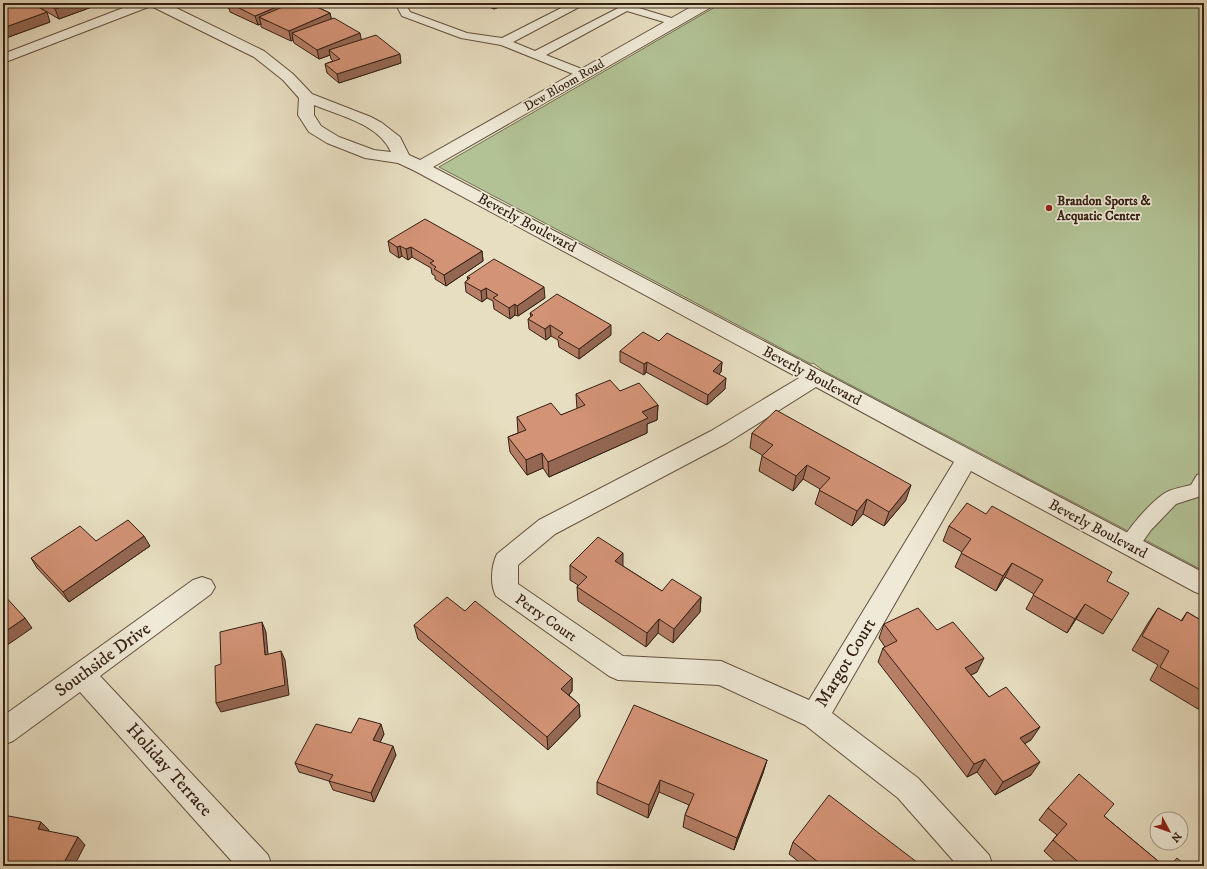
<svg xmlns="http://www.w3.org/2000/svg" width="1207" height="869" font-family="'IM FELL DW Pica',serif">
<rect width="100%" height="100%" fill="#e7dec1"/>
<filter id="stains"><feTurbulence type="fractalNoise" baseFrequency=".005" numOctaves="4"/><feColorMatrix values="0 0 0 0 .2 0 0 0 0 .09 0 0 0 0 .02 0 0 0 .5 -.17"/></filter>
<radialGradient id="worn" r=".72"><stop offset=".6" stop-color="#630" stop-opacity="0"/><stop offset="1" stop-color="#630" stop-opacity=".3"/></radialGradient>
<path fill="#b2c295" stroke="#747154" d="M722,3H1204V571L824,371L813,363L811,364L439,167Z"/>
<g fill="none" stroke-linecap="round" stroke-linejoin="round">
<defs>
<path id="service" d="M395,3H405L410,12L467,33L502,38L571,3H584L583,5L513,42L535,51L626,4L678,20L680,22L678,24L674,25L627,11L546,55L587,71L589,74L587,77L583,78L501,45L461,38L402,16Z
M1204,473V495L1176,504L1151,530L1136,551L1129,553L1122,551L1119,545C1127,530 1148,505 1162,495C1169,489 1183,487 1191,485L1197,475Z"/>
<path id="minor" d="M136,3H166L264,51L293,74L312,94L371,117L382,123L400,137L409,155L420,160L698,3H715L713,6L433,167L1204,573V595L1195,592L971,471L832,713L918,778L989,855L993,866H958L898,798L805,725L719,685L618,680L609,676L496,596C490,585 491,566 497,554L539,520L711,431L799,378L415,171L398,163L365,158L327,143L309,132L298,115L299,98L283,80L254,57L151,6L3,63V54ZM314,105C340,116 379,124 391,152L374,150L339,137L321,126L314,115ZM816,387L954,462L809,700L721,661L623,656L518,584V565L555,534L727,443Z
M202,577L211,580L215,587L211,594L100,676L268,855L272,866H236L80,692L13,741L3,745V716L193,580Z"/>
</defs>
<use href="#service" stroke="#62503f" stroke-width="2"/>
<use href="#minor" stroke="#62503f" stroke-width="2"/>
<use href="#service" fill="#efead7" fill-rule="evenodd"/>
<use href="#minor" fill="#efead7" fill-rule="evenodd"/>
</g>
<path fill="#b57e65" stroke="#352014" d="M3,3L50,22L6,38L3,36Z
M32,3H99L100,4L59,19Z
M217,3H310H309L330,13L331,18L361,40L401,63L339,83L327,73L325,64L333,61L331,59L330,55L319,59L294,43L293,40L291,41L261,27V24L258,25L230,12L229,8H228Z
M479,3H522L514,7L506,4L494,9Z
M388,241L482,251L483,261L446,286L435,279V276L432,274L431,268L412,257L408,260L402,256L399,258L390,252Z
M467,277L545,298L518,316L515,315L510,319L494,309L493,301L487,298L482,302L466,292L465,282L468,280Z
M530,313L611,335L579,359L559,347L558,340L551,336L546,340L529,329L528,319L531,317Z
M659,341L722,362L721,372L719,374L725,389L707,405L646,372L644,375L620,362V351Z
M620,391L658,405L657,420L647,424V433L549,477L543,468L527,475L510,452L508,437L518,433L517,417L561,415L577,409L576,394Z
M752,433L906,500L884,526L863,514L852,526L815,504L820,489L803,479L793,491L759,471L762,456V455L750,448Z
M949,526L1107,581L1112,620L1103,634L1076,619L1067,633L1026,609L1034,594L1005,577L996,591L955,567L962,552L943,541Z
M96,541L150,546L69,602L37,568L31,558Z
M570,565L623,566L662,591L701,597L700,612L673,643L658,633L646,647L578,601L577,587L578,585L570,580Z
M1158,608L1181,621L1187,612L1204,622V702L1198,709L1150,680L1158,665L1132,650L1148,623Z
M465,611L572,678V691L569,695L579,704L580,717L548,750L418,639L414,625Z
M884,624L937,630L977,672L971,675L989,697L1031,740L1024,744L1031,775L995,795L977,772L967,777L878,662L883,648L885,647L879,638Z
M351,733L384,734L380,742L396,755L374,802L333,790L329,781L299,772L295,763Z
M767,760L763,773L734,850L683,827L685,815L689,805L659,792L648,818L597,794V782Z
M1048,808L1104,816L1164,866H1060L1044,851L1057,835L1039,820Z
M793,842L922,866H804L789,854Z"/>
<path fill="#946753" stroke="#352014" d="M73,3H99L100,4L59,19L55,9Z
M226,3H228L229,8H228Z
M286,3H310L267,21L259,17L261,24L258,25L255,16Z
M493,3H506V4L494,9Z
M513,3H522L514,7Z
M47,12L50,22L6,38L3,30V28Z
M330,13L332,22L292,33L293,40L291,41L289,31Z
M360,33L362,43L329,50L330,55L319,59L317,50Z
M400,54L401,63L339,83L337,74Z
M400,246L402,256L399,258L397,247Z
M411,247L412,257L408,260L406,249Z
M482,251L483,261L446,286L444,275Z
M544,287L545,298L518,316L517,306Z
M486,288L487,298L482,302L481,291Z
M515,304V315L510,319L509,308Z
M550,325L551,336L546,340L545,329Z
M611,325V335L579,359V349Z
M647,362L646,372L644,375V364Z
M722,362L721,372L712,382L713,371Z
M726,378L725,389L707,405L708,395Z
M658,405L657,420L647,424V433L549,477L548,462L642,412Z
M542,453L543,468L527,475L526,460Z
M807,465L803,479L793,491L796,476Z
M911,485L906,500L884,526L889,512Z
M867,499L863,514L852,526L857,511Z
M144,536L150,546L69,602L63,592Z
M623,553V567L615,561Z
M1012,563L1005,577L996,591L1003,576Z
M701,597L700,612L673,643L674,629Z
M1085,604L1076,619L1067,633L1075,619Z
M25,618L32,628L3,648V633Z
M659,619L658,633L646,647L647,633Z
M262,622L266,632L269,665L265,655Z
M281,651L285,660L289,695L221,712L216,703Z
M984,658L977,672L958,682L965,668Z
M572,678V691L562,702L561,689Z
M579,704L580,717L548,750L547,737Z
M381,724L384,734L377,749L373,740Z
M1040,727L1031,740L1012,751L1020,738Z
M393,746L396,755L374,802L371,793Z
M985,759L977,772L967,777L974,764Z
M767,760L763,773L734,850L737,838Z
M1040,762L1031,775L995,795L1003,782Z
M660,780L659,792L648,818L649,805Z
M41,822L49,830L46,838L38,829Z
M78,837L85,845L74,866H62Z"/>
<path fill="#d39376" stroke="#352014" d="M3,3H31L47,12L3,28Z
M44,3H73L55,9Z
M229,3H286L255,16Z
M292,3H296L300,5L304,3H308L330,13L289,31L259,17Z
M334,18L360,33L317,50L292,33Z
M376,35L400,54L337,74L325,64L340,59L329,50Z
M425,219L482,251L444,275L434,269L436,267L430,263L434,261L411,247L406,249L400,246L397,247L388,241Z
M494,259L544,287L517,306L515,304L509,308L493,298L498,295L486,288L481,291L465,282L470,278L467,277Z
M557,294L611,325L579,349L558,337L563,333L550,325L545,329L528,319L533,315L530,313Z
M643,332L659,341L667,333L722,362L713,371L726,378L708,395L647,362L644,364L620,351Z
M610,380L620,391L639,383L658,405L642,412L648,418L548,462L542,453L526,460L508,437L526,430L517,417L551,403L561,415L585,405L576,394Z
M776,410L911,485L889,512L867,499L857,511L819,490L830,478L807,465L796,476L762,456L773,445L752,433Z
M967,503L986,514L992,506L1112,572L1107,581L1129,593L1112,620L1085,604L1075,619L1033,595L1043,580L1012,563L1003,576L961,553L971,539L949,526Z
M128,520L144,536L63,592L31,558L80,526L96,541Z
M598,537L623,553L615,561L662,591L672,579L701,597L674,629L659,619L647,633L577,587L587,577L570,565Z
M3,594L25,618L3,633Z
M447,597L465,611L475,601L572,678L561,689L579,704L547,737L414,625Z
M918,608L937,630L953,622L984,658L965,668L989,697L1006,687L1040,727L1020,738L1040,762L1003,782L985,759L974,764L883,648L897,641L884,624Z
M1158,608L1182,621L1187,612L1204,622V692L1160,667L1169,651L1142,636Z
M262,622L265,655L281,651L285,685L216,703L215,666L221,664L220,632Z
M634,705L767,760L737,838L685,815L694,794L660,780L649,805L597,782Z
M359,718L381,724L373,740L393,746L371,793L329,781L333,775L295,763L316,724L351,733Z
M1079,774L1114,804L1104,816L1164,866H1083L1053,840L1067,824L1048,808Z
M829,795L922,866H823L793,842Z
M3,815L41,822L38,829L78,837L62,866H3Z
M1177,858L1186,866H1170Z"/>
<circle fill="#8f2418" stroke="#efead7" stroke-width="1.5" cx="1049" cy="208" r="4"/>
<g text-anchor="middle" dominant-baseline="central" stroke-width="3.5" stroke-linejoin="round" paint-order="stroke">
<g font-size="13" fill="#352014" stroke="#efead7">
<text transform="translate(564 85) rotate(-30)">Dew Bloom Road</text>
</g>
<g font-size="13" font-weight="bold" fill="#352014" stroke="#efead7" text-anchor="start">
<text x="1057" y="201">Brandon Sports &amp;<tspan x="1057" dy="15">Acquatic Center</tspan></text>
</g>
<g font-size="15" fill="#352014" stroke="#efead7">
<text transform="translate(527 223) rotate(28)">Beverly Boulevard</text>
<text transform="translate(812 376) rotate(28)">Beverly Boulevard</text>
<text transform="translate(1098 529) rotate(28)">Beverly Boulevard</text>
<text transform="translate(546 618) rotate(35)">Perry Court</text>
</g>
<g font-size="18" fill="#352014" stroke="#efead7">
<text transform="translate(103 660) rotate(-36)">Southside Drive</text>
<text transform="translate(846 663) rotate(-59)">Margot Court</text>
<text transform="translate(169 770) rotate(48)">Holiday Terrace</text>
</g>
</g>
<rect width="1207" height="869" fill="none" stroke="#e7dec1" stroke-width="16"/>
<rect x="4" y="4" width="1199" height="861" fill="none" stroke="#352014" stroke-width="2"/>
<rect x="8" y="8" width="1191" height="853" fill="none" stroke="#352014"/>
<g transform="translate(1169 831) rotate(131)"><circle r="19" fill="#efead7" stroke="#a59989"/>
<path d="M0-3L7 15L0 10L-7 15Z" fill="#8f2418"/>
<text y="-6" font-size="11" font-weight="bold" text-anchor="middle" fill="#352014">N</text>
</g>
<rect width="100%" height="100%" filter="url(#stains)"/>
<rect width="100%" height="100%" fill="url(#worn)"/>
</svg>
